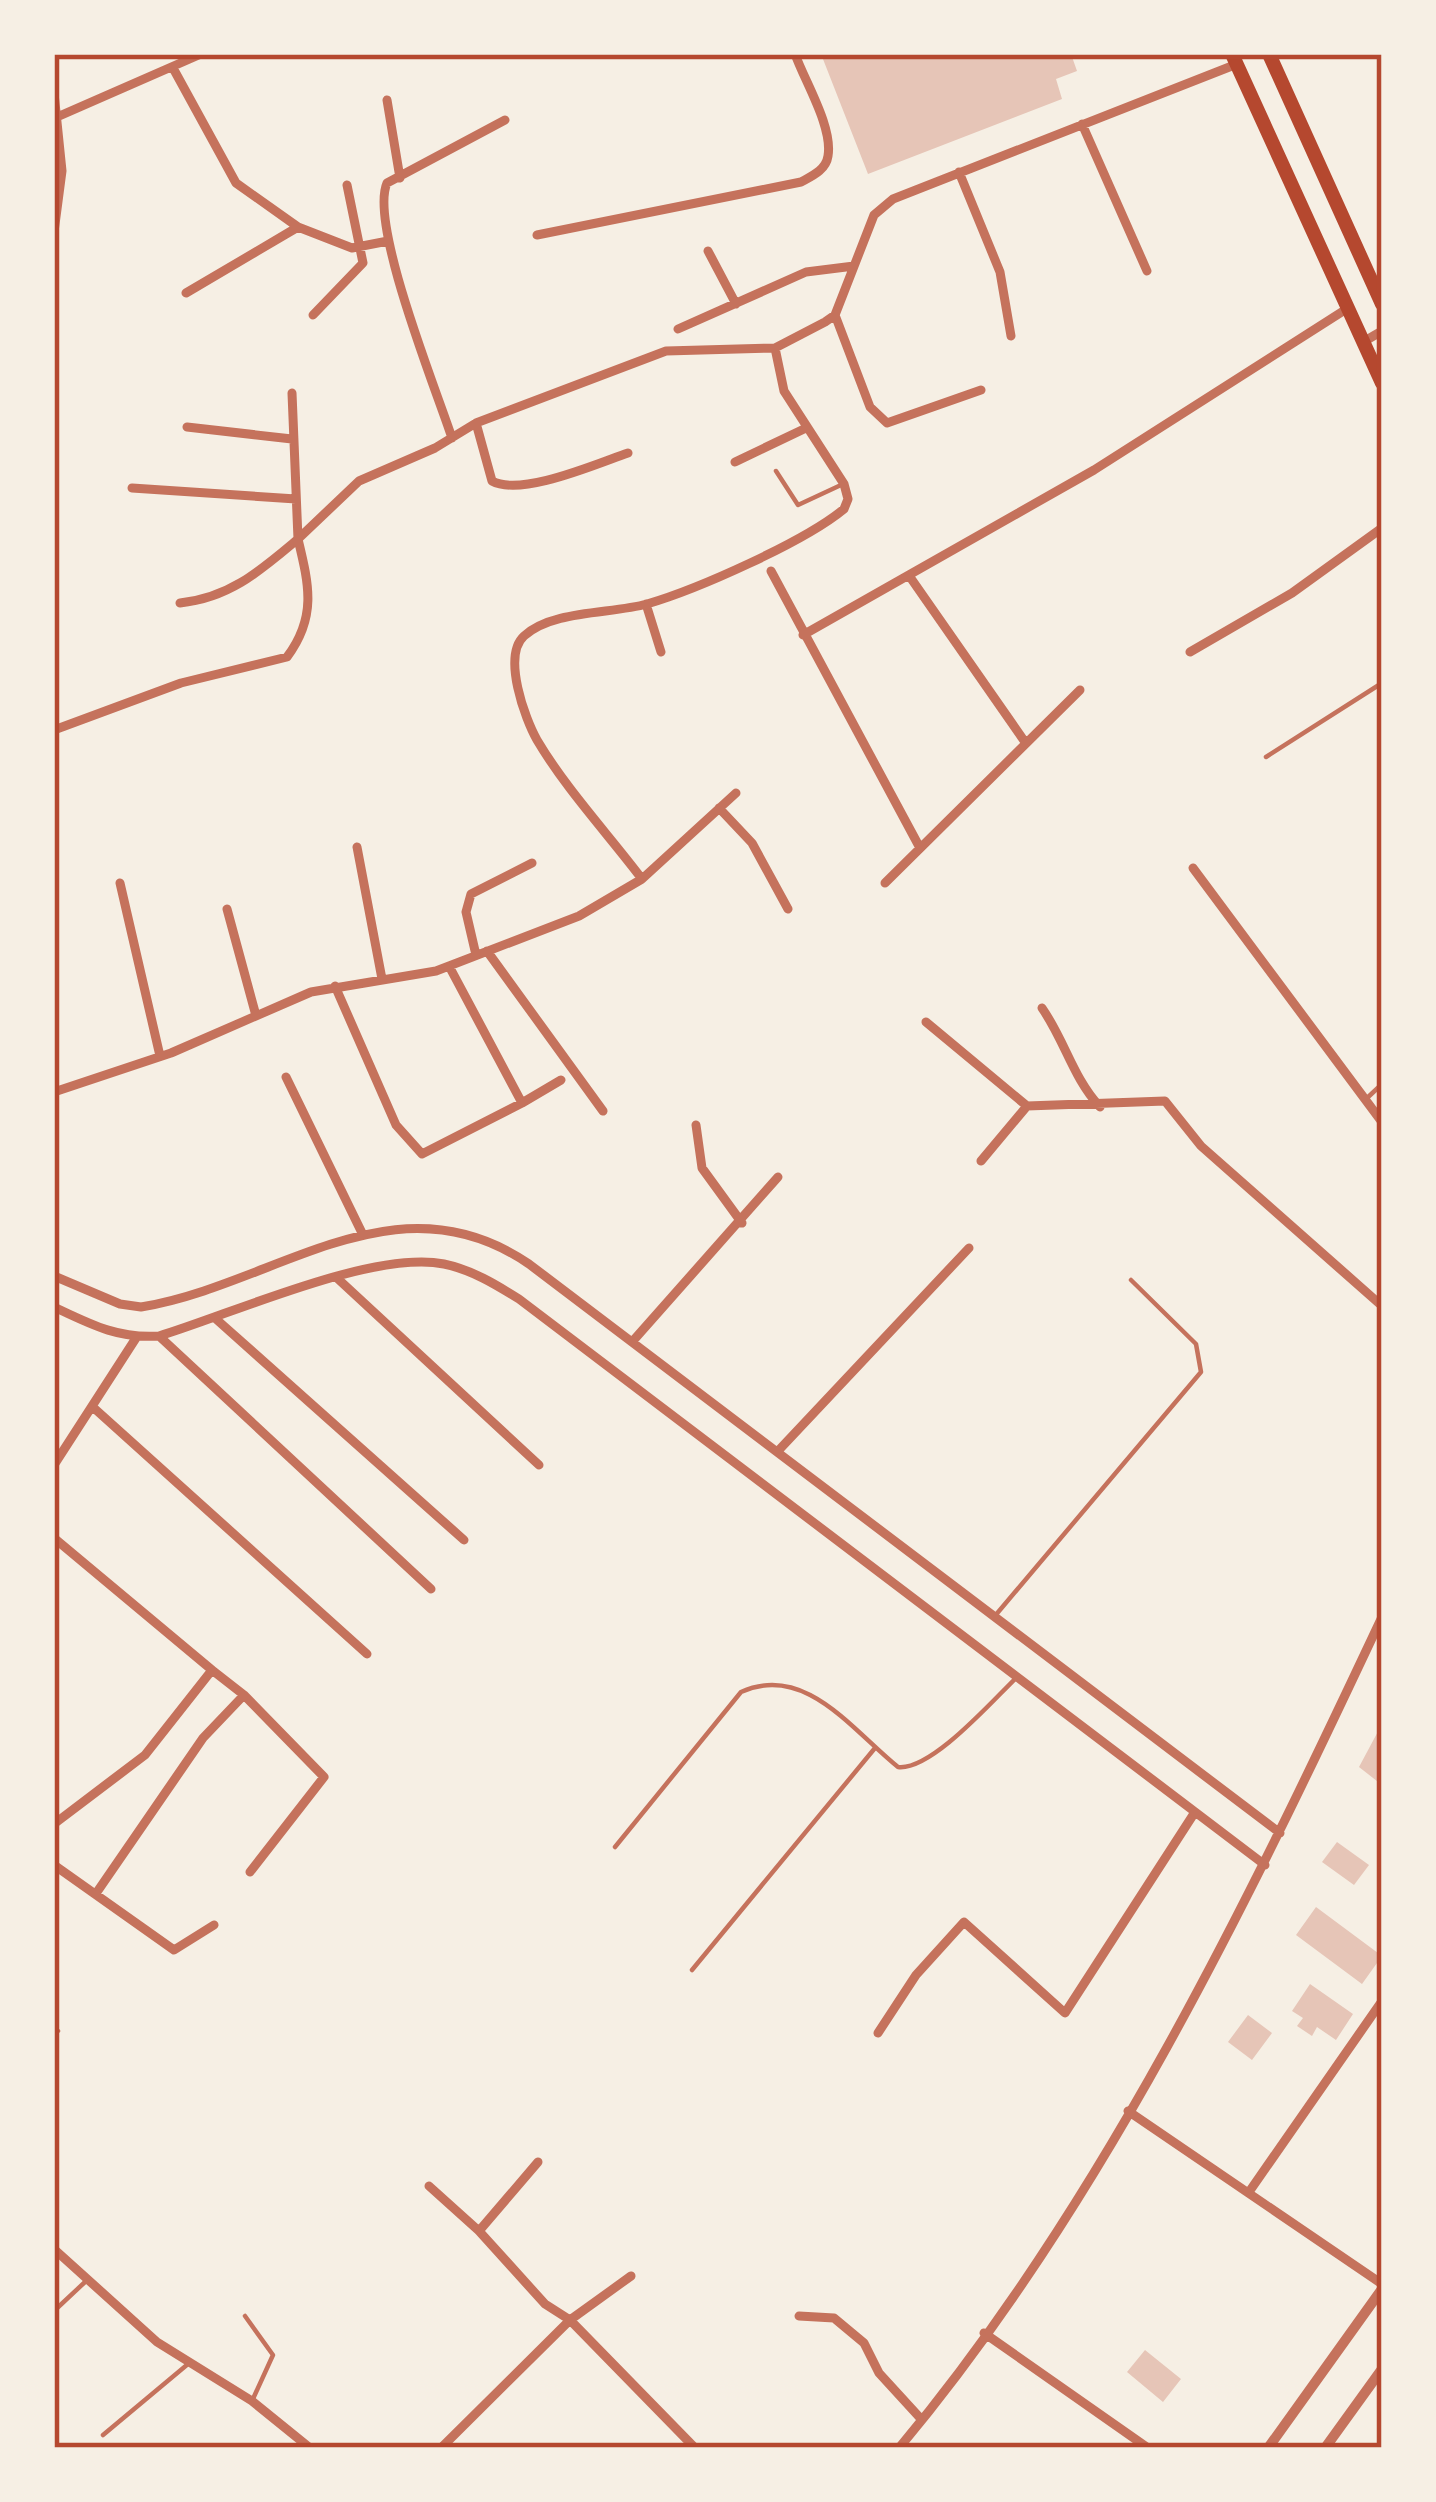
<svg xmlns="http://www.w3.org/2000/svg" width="1436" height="2502" font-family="'Source Sans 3',sans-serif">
<rect width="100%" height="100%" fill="#f6efe4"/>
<path fill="#e6c5b7" d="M821,54H1071L1077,71L1056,79L1062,99L868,174Z
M1382,1724V1785L1359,1767Z
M1337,1842L1369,1865L1354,1885L1322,1862Z
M1316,1907L1382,1956L1362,1984L1296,1935Z
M1310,1984L1353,2014L1336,2040L1317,2027L1312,2036L1297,2026L1303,2018L1292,2011Z
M1248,2015L1272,2033L1252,2060L1228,2042Z
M1145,2350L1181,2379L1163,2402L1127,2372Z"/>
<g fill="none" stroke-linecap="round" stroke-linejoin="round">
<path stroke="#c5725c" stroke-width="4.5" d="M776,471L798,505L841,485
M1266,757L1382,683
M1366,1099L1382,1084
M994,1617L1201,1372L1196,1344L1131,1280
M615,1847L741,1692C805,1663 852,1730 898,1767C931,1771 992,1701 1017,1677
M692,1970L875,1748
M54,2028L58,2031
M54,2311L85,2282
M245,2316L273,2355L252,2401
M103,2435L188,2364"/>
<path stroke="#c5725c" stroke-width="9" d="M173,68L236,183L298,227
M54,93L62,171L54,232
M387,100L400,178
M57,117L201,54
M1082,124L1147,271
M959,172L1000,272L1011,336
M537,235L801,182C812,176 826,170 828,156C833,127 805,82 795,54
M708,251L736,304
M186,293L298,227L352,248L388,241
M313,315L363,263L347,185
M835,315L870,407L887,423L981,390
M678,329L806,272L854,266
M1363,342L1382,331
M476,423L492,481C521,497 596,464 628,453
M187,427L292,439
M452,438C436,389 369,224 387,183L505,120
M735,462L804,429
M132,488L296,499
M771,571L920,848
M910,577L1025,742
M180,603C230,598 261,570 298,539L292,393
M646,604L661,652
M803,635L1094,470L1348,308
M1190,652L1292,593L1382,528
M54,730L181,683L287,657C317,617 309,585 298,539L359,481L435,448L476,423L666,351L775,348L825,322L835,315L874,215L893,199L1237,64
M719,808L752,843L788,909
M357,847L382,979
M1193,868L1382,1122
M642,879C608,834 566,789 537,740C525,719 502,656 524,636C552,610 611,614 647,604C698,589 804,542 844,509L848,499L844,484L784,391L775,348
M120,883L160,1056
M885,883L1080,690
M227,909L255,1012
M487,951L603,1111
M476,955L466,912L471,894L532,863
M449,966L522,1103L561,1080
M335,986L396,1125L422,1154L522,1103
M1042,1008C1065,1041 1073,1078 1100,1107
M926,1022L1027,1106L1165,1101L1201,1146L1382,1306
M286,1077L363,1235
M54,1092L171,1053L311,992L436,971L579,916L642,879L736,793
M696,1125L702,1168L742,1223
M981,1161L1027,1106
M54,1276L120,1304L141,1307C276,1285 395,1172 529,1264L1280,1833
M337,1278L539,1465
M54,1307C90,1324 118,1339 159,1336C232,1314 372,1250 444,1264C472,1270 495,1284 519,1299L1265,1865
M216,1319L464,1540
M159,1336L431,1589
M632,1342L778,1177
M95,1409L367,1654
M778,1451L969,1248
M54,1465L136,1338
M54,1538L212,1670L145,1755L54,1824
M244,1695L324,1777L250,1872
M54,1865L174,1950L214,1925
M97,1892L203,1738L244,1695L212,1670
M878,2033L916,1975L964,1922L1065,2013L1195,1812
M1128,2111L1382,2284
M538,2162L479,2231L545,2304L570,2320L695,2448
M429,2186L479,2231
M1249,2192L1382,2001
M54,2249L157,2342L252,2401L310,2448
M799,2316L834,2318L864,2343L879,2373L922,2420
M984,2333L1148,2448
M441,2448L570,2320L631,2276
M899,2448C1101,2207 1249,1900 1382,1617"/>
<path stroke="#c5725c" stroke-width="10" d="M1268,2448L1382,2289
M1325,2448L1382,2369"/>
<path stroke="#b5482f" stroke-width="14" d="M1232,54L1382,383
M1269,54L1382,304"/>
</g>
<rect width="1436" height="2502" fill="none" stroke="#f6efe4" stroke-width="114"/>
<rect x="57" y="57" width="1322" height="2388" fill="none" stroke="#b5482f" stroke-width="4.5"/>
</svg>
